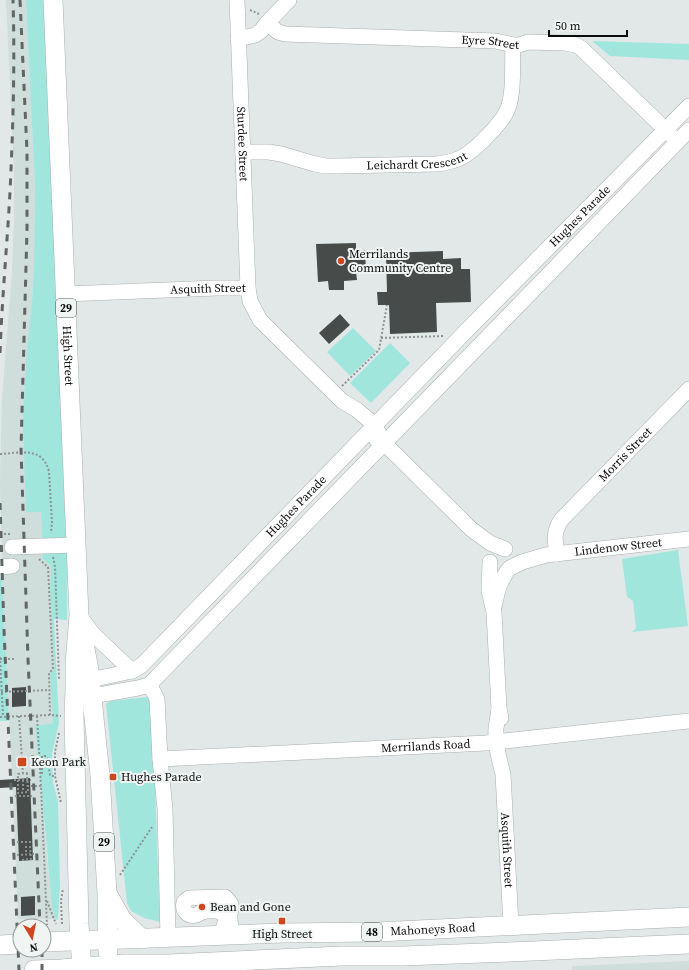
<svg xmlns="http://www.w3.org/2000/svg" width="689" height="970" font-family="'Source Serif 4',serif">
<rect width="100%" height="100%" fill="#e2e8e7"/>
<path fill="#cfdddb" d="M6,0H26L35,187L34,266L32,302L26,512H41L43,559L51,566L54,669L50,674L53,723L35,726L52,909L56,919H18L13,792L3,604L0,484L2,400L12,272L14,220V168Z
M689,961V970H572V966Z"/>
<path fill="#a0e6dd" d="M26,0H44L67,562V620L54,619L59,723L52,754L53,782L58,802L60,885L58,920L56,919L52,909L47,849L35,726L53,723L50,674L54,669L50,584L51,582V566L43,559L41,512H26L23,420L27,350L32,302L34,266L35,187Z
M592,41L689,44V60L610,56Z
M353,328L376,351L350,376L327,352Z
M390,343L410,363L371,403L350,383Z
M678,550L688,626L632,632L636,628L633,601L627,597L622,559Z
M0,578H2L9,721H0Z
M147,697L151,698L152,705L160,922L144,918L131,911L127,903L106,704L111,701Z"/>
<path fill="#474c4b" d="M356,243V251L365,250L366,272H356L357,280L344,281V290H329L328,281L318,282L316,244Z
M443,251V259L461,258V269H470L471,302L436,303L437,332L390,334L389,305H378L377,292H387L386,253Z
M340,314L350,325L329,344L319,333Z
M26,687V706L12,707V688Z
M30,778L33,860L19,861L16,787L0,788V780Z
M35,896V915L21,916V897Z"/>
<g fill="none" stroke-linecap="round" stroke-linejoin="round">
<defs>
<g id="minor">
<path id="s1" d="M237,0L248,288"/>
<path id="s2" d="M267,23L278,32L285,34L496,41L513,45H519L528,42L565,43L576,45L581,48L671,135"/>
<path d="M238,39L255,35L261,31L266,24L289,0"/>
<path id="s3" d="M243,152H269L281,154L315,164L326,166H338L437,164C444,163 451,162 458,159C472,154 494,130 503,118C506,113 509,107 510,101C514,85 512,62 513,45"/>
<path id="s4" d="M65,294L217,288H248L250,301L260,320L342,401L357,410L375,425L379,434"/>
<path d="M376,439L384,443L471,529L490,543L505,549"/>
<path d="M12,547L76,545"/>
<path id="s5" d="M557,554C555,540 553,533 561,520L689,389"/>
<path d="M490,562L489,591L494,612L499,709L501,718"/>
<path d="M0,567L12,566"/>
<path id="s6" d="M510,568L522,562L546,555L689,539"/>
<path d="M495,604C497,590 500,582 508,570"/>
<path d="M79,615L93,634L132,671"/>
<path id="s7" d="M81,685L90,680L132,671L142,665L471,326L689,106"/>
<path d="M149,685L154,693L157,699L160,759L165,809L168,938"/>
<path d="M82,691L92,695L104,694L138,688L149,685L689,130"/>
<path id="s8" d="M499,709C498,715 497,722 496,728C495,744 499,759 503,774L511,926"/>
<path id="s9" d="M160,759L486,743L689,721"/>
<path d="M220,935C222,931 225,925 226,920C226,909 209,910 202,912C200,913 198,914 196,915C187,917 182,910 184,902L189,898L225,897C236,907 229,908 230,918C230,924 232,929 233,935"/>
</g>
<g id="major">
<path id="s10" d="M53,0L79,615L75,664V689L74,716L79,924L82,970"/>
<path d="M83,638L89,670L100,775L107,893L108,952"/>
<path d="M108,895L122,920L142,939"/>
<path id="s11" d="M44,942L283,933L377,932L438,929L689,917"/>
<path d="M0,945L20,944"/>
<path d="M34,970L61,969L124,964H169L342,956H403L533,951L689,944"/>
</g>
</defs>
<use href="#minor" stroke="#a9aead" stroke-width="16"/>
<use href="#major" stroke="#a9aead" stroke-width="20"/>
<path stroke="#8e9392" stroke-width="2" stroke-dasharray="2 2" stroke-linecap="butt" d="M250,10L259,14
M381,338L444,336
M342,386L379,350L387,305
M0,454C21,453 43,446 49,472L52,523L51,533
M0,534H11
M53,557L55,567L59,679
M39,559L48,567L53,669L49,673L50,715
M0,657L3,716
M0,659H16
M1,692L49,690
M19,716L23,774
M37,716L41,786L47,925
M0,717L50,715L61,716
M59,733L55,752V776L61,803
M27,773L28,792L18,793V774Z
M42,774V756H46L47,757L50,775L51,776H55
M23,780V792
M27,786H41V784
M15,796H32
M17,842H33
M26,846V855
M22,860L31,859L30,846
M120,875L152,827
M47,901L56,924
M62,924L61,901L63,888"/>
<use href="#minor" stroke="#fff" stroke-width="15"/>
<use href="#major" stroke="#fff" stroke-width="19"/>
<path stroke="#616564" stroke-width="3" stroke-dasharray="7 7" stroke-linecap="butt" d="M20,0L27,151V230L21,449L28,659L40,926
M0,353C2,299 7,246 10,192C13,128 15,64 13,0
M0,503L4,630L19,970
M42,950V970"/>
<path stroke="#8e9392" stroke-width="2" stroke-dasharray="2 2" stroke-linecap="butt" d="M14,780H31
M17,855L34,854"/>
</g>
<g fill="#cf461f" stroke="#f0f5f4" stroke-width="1.5">
<circle cx="341" cy="261" r="4"/>
<rect x="17" y="757" width="10" height="10" rx="2"/>
<rect x="109" y="773" width="8" height="8" rx="2"/>
<circle cx="202" cy="907" r="4"/>
<rect x="278" y="917" width="8" height="8" rx="2"/>
</g>
<g text-anchor="middle" dominant-baseline="central" stroke-width="4" stroke-linejoin="round" paint-order="stroke">
<g fill="#f0f5f4" stroke="#4f5251" stroke-width="1">
<rect x="56" y="299" width="20" height="18" rx="3"/>
<rect x="94" y="833" width="20" height="18" rx="3"/>
<rect x="362" y="923" width="20" height="18" rx="3"/>
</g>
<g font-size="11" font-weight="bold" fill="#0a0c0b">
<text x="66" y="308">29</text>
<text x="104" y="842">29</text>
<text x="372" y="932">48</text>
</g>
<g font-size="12" fill="#0a0c0b" stroke="#f0f5f4">
<text stroke="none"><textPath href="#s2" startOffset="227">Eyre Street</textPath></text>
<text stroke="none"><textPath href="#s1" startOffset="144">Sturdee Street</textPath></text>
<text stroke="none"><textPath href="#s3" startOffset="176">Leichardt Crescent</textPath></text>
<text stroke="none"><textPath href="#s7" startOffset="692">Hughes Parade</textPath></text>
<text stroke="none"><textPath href="#s4" startOffset="143">Asquith Street</textPath></text>
<text stroke="none"><textPath href="#s10" startOffset="356">High Street</textPath></text>
<text stroke="none"><textPath href="#s5" startOffset="127">Morris Street</textPath></text>
<text stroke="none"><textPath href="#s7" startOffset="286">Hughes Parade</textPath></text>
<text stroke="none"><textPath href="#s6" startOffset="111">Lindenow Street</textPath></text>
<text stroke="none"><textPath href="#s9" startOffset="266">Merrilands Road</textPath></text>
<text stroke="none"><textPath href="#s8" startOffset="142">Asquith Street</textPath></text>
<text stroke="none"><textPath href="#s11" startOffset="389">Mahoneys Road</textPath></text>
</g>
<g font-size="12" fill="#0a0c0b" stroke="#f0f5f4" text-anchor="start">
<text x="349" y="254">Merrilands<tspan x="349" dy="14">Community Centre</tspan></text>
<text x="31" y="762">Keon Park</text>
<text x="121" y="777">Hughes Parade</text>
<text x="210" y="907">Bean and Gone</text>
<text x="282" y="934" text-anchor="middle">High Street</text>
</g>
</g>
<g transform="translate(32 938) rotate(170)"><circle r="19" fill="#f0f5f4" stroke="#949897"/>
<path d="M0-3L7 15L0 10L-7 15Z" fill="#cf461f"/>
<text y="-6" font-size="11" font-weight="bold" text-anchor="middle" fill="#0a0c0b">N</text>
</g>
<path d="M549 30v6h78v-6" fill="none" stroke="#0a0c0b" stroke-width="2"/>
<text x="555" y="30" font-size="12" fill="#0a0c0b" stroke="#f0f5f4" stroke-width="3" paint-order="stroke">50 m</text>
</svg>
